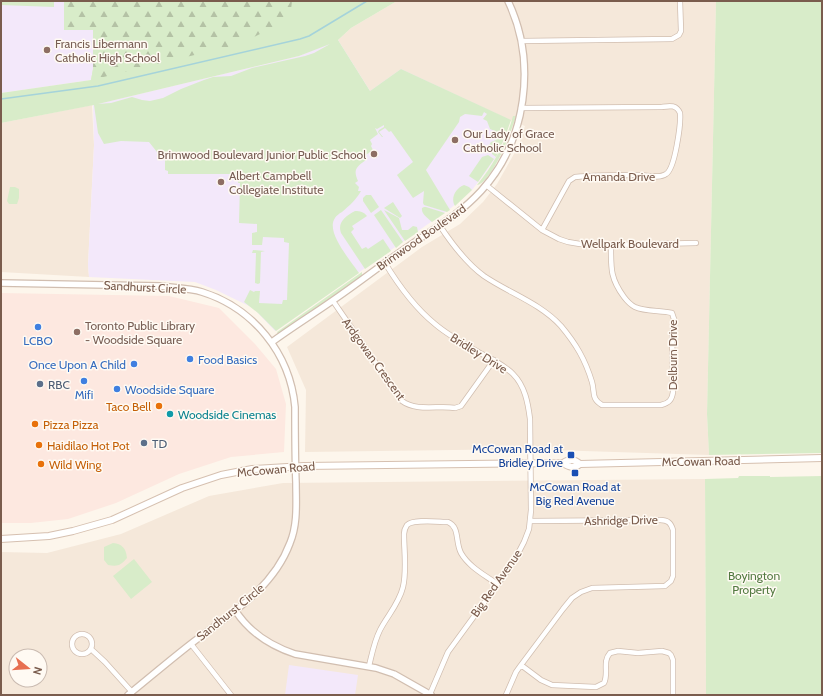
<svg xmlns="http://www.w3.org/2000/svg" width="823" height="696" font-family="Cabin,sans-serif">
<defs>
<pattern id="forest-firs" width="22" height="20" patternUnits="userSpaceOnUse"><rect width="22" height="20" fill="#d8ecc9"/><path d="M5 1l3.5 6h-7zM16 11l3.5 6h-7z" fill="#b4c2a5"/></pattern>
</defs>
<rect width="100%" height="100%" fill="#fdf6ec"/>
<path fill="#f5e8da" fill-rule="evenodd" d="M397,1H716L707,414L709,455L521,449L305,452L306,390L287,347L422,247L460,224L483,202L497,184L519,145L525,126L508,119L370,91L338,40L351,28Z
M92,105L94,145L88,265L89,277L1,272V123Z
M705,479L706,695H1V552L47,553L121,534L209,496L283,483ZM16,656H40V680H16Z"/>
<path fill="#fde8e0" d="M1,293L169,296L219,308L255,344L276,369L286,404L284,452L231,457L179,474L116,503L68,519L31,523H1Z"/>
<path fill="#f3e8fa" d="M1,1H64V30H93V69L91,80L1,93Z
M338,40L370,91L401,69L508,119L505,137L496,157L486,172L472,190L451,208L275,331L253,308L216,290L195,282L89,277L88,265L94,145L93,105L299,56Z
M289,665L358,675L355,695H285Z"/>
<path fill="#d8ecc9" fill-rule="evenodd" d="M1,1H54V7L1,5Z
M93,1H331L332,2L336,1H397L351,28L338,40L370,91L401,69L511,120L505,137L496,157L492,154V152L486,150L491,142L496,140L497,133L495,131L490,129L487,121L483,119L487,114L484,112L482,116L465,114L460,117L459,122L426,170L450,210L447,212L424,205L423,203L424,191L413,198L397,175L413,162L391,131L389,132L385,128L379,132L383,137H382L378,132L379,130L384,127V125L377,129L375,128L378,134L370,140L372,144L371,146L373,150L363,157L366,160C356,167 353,170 358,181L355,183L359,187L358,191H361C356,200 350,205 342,212C340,213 336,216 335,218C325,232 351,261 359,273L276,331L258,313L244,302L250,290L254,292L255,291H260L259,303L282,304L283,300H287L289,243L284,242V238L263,237L262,245H252V233L257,232V224L239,223L240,183H238L239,174H168V171L165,170V159L161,157L149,142L121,141L104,144L98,133L94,105L1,123V93L91,80L93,69ZM330,44L314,53L305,56L252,68L231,76L213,77L204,80L181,89L163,98L150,101L142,100L132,97L111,103L98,104L299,56Z
M716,1H822V453L709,455L707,414Z
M513,116H516C512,130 492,183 477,185C494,164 506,142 513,116Z
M488,155L494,159L478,182L469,176L482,157Z
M464,185L469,187L472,190L455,206C450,198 456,188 464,185Z
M10,187H15L19,189V198L17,204H9L7,201Z
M366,195H371L379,207L371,213L363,201V198Z
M393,202L402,216L400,218L384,208Z
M424,207H426L445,213L432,222C428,218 421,214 422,208Z
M381,210L403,242L396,248L374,215Z
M384,210L399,218L402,230H408L413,226L417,227L418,232L405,241Z
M355,211C360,211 364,212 367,216L352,226L354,229L351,232L362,249L366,247L368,249L383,239L391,251L365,269L341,233C337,222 346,216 355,211Z
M253,250L265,251L261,252L260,283L258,284L255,283L256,253H252Z
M362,272V276L280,333L278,334L277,332Z
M739,476H770V477L822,476V695H706L705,479L738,478Z
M113,543C122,544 126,548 127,558C121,565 118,567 108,565L104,560V547Z
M134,559L152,582L131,599L113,576Z"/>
<path fill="url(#forest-firs)" d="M64,1H292L290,19L240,44L91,80L93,69V30H64Z"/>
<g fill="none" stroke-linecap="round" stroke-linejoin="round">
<path stroke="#a5d3da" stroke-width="1.5" d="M1,99L98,86L300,39L309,36L367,1"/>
<defs>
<path id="minor" d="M522,41L672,39L679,35L681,31L680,1
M521,108L661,107C669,106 676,104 680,113C681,124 675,169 666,174C659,179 647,175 639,175C618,175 596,175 575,177L569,181L542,230
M486,185L542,230L559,239L568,242L580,244L611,245L696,243
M440,226C452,244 466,263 484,276C509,293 540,303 561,326C576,344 585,359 592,382C595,392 591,399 602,405H661C669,403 672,400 673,392L672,333L675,322L672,313C660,310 646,312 635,307C631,305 627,301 624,297C610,278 611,268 611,245
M385,263C399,286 414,307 435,324C449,336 466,345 482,354C492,359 504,365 513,374C525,386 528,403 530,419L531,510L529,529L524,542L513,563L448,652L430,694
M333,301L402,401C417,412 439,405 455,408L461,406L494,360
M72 644a10 10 0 1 1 20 0a10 10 0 1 1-20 0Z
M191,644L231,695
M91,649L105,662L132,692
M521,665L541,680L552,685L596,687L604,683C609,673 602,662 610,653L618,651L638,653L662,651L669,653L671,655L673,660V695
M369,666C372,654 374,642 380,630C387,616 399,604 403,587C407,570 404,551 404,534C404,531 405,528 407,525C413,519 439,522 448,522C460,527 455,542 461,553C469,567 485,575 497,584
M506,695L516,672L521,665L563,609L572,598L581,592L592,588L665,586L671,581L673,576V530C671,523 668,520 660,520L530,521"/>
<path id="tertiary" d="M1,283L160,286C174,288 189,288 202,292C253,308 290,353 295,407C295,432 295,457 296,483C296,502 298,524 290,543C273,589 229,615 192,643C170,660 149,678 128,695
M272,342C291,328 312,315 332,301C357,284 381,265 406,248C433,229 458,216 481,191C527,141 537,62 508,1
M235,610C249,632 271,646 295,654L376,668L394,674L431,695"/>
<path id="secondary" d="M563,463C569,467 574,469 580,464L822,458
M1,539L49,536L73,531L112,520L182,488L221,475L252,469L304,466L563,463C570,459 574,459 580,464"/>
</defs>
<use href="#minor" stroke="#d1beb0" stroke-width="6"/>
<use href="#tertiary" stroke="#d1beb0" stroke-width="8"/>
<use href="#secondary" stroke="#d6c0b0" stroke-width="8"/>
<use href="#minor" stroke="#fff" stroke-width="4.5"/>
<use href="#tertiary" stroke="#fff" stroke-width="5.5"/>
<use href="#secondary" stroke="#fff" stroke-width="6"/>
</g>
<g fill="#8d6e63" stroke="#fffaf3" stroke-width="1.5">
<circle cx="47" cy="50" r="4"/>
<circle cx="455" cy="140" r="4"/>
<circle cx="374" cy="154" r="4"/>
<circle cx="221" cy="182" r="4"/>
<circle cx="77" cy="332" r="4"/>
</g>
<g fill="#3f7fe0" stroke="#fffaf3" stroke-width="1.5">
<circle cx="38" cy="327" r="4"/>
<circle cx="190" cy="359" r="4"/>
<circle cx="134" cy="364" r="4"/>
<circle cx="84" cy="381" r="4"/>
<circle cx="117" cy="389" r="4"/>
</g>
<g fill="#5c6f8a" stroke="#fffaf3" stroke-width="1.5">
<circle cx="40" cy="384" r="4"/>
<circle cx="144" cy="443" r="4"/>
</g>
<g fill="#e8710a" stroke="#fffaf3" stroke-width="1.5">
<circle cx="159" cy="406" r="4"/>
<circle cx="35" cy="424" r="4"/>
<circle cx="39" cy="445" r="4"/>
<circle cx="41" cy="464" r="4"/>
</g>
<circle fill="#0f9aa8" stroke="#fffaf3" stroke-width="1.5" cx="170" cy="414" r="4"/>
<g fill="#1a4fb4" stroke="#fffaf3" stroke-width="1.5">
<rect x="567" y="451" width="8" height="8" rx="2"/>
<rect x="571" y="469" width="8" height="8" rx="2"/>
</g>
<g text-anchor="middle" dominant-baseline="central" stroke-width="3" stroke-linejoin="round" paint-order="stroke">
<g font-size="12" fill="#785e54" stroke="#fffaf3" text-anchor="start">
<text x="55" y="43">Francis Libermann<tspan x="55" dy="14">Catholic High School</tspan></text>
<text x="463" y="133">Our Lady of Grace<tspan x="463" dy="14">Catholic School</tspan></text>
<text x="366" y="154" text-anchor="end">Brimwood Boulevard Junior Public School</text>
<text x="229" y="175">Albert Campbell<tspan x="229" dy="14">Collegiate Institute</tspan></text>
<text x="85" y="325">Toronto Public Library<tspan x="85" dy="14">- Woodside Square</tspan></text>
</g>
<g font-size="12" fill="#7a5c4d" stroke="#fffaf3">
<text x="619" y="176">Amanda Drive</text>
<text transform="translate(421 237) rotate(-35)">Brimwood Boulevard</text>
<text x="630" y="243">Wellpark Boulevard</text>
<text transform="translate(145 287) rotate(3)">Sandhurst Circle</text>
<text transform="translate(479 353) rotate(32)">Bridley Drive</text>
<text transform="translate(672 355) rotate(-90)">Delburn Drive</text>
<text transform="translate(374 359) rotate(54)">Ardgowan Crescent</text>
<text transform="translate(701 461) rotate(-1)">McCowan Road</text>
<text transform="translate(276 469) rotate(-5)">McCowan Road</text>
<text transform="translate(621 520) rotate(-1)">Ashridge Drive</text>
<text transform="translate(496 583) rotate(-55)">Big Red Avenue</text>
<text transform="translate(230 612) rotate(-39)">Sandhurst Circle</text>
</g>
<g font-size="12" fill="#366cbe" stroke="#fffaf3">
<text x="38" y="340">LCBO</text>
<text x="198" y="359" text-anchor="start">Food Basics</text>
<text x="126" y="364" text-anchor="end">Once Upon A Child</text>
<text x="125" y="389" text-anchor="start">Woodside Square</text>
<text x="84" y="394">Mifi</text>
</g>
<g font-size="12" fill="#4e5e75" stroke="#fffaf3" text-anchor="start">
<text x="48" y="384">RBC</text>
<text x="152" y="443">TD</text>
</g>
<g font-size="12" fill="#c56008" stroke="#fffaf3" text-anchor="start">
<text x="151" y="406" text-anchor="end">Taco Bell</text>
<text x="43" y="424">Pizza Pizza</text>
<text x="47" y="445">Haidilao Hot Pot</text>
<text x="49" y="464">Wild Wing</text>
</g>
<g font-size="12" fill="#0d838f" stroke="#fffaf3" text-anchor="start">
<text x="178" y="414">Woodside Cinemas</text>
</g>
<g font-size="12" fill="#164399" stroke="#fffaf3" text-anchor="end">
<text x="563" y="448">McCowan Road at<tspan x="563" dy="14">Bridley Drive</tspan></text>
<text x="575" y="486" text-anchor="middle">McCowan Road at<tspan x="575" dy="14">Big Red Avenue</tspan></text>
</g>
<g font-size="12" fill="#537a41" stroke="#fffaf3">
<text x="754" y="575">Boyington<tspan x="754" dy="14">Property</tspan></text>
</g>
</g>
<rect width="823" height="696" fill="none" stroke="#7a5c4d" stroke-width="4"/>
<g transform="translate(28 668) rotate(107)"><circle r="19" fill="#fffaf3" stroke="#cabbb1"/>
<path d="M0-3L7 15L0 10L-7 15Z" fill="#e76f51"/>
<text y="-6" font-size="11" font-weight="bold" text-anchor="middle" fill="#7a5c4d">N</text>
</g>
</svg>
